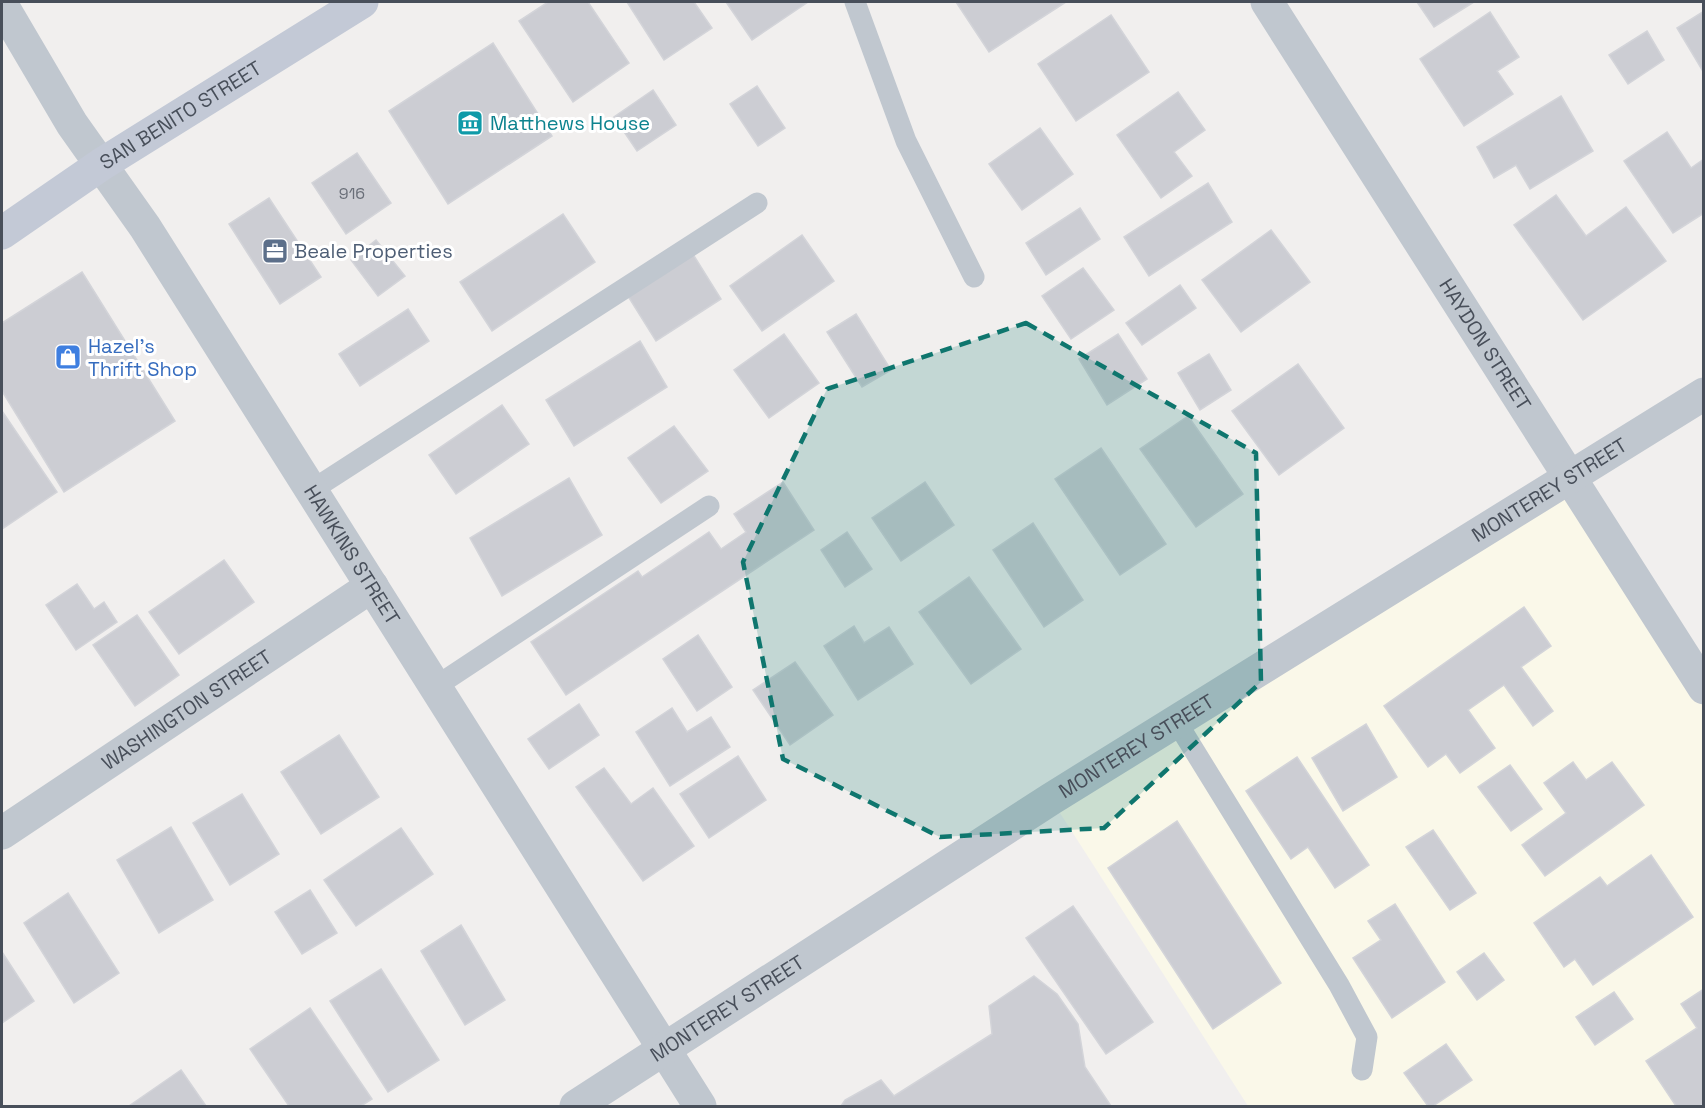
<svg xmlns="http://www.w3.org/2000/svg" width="1705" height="1108" font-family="'Space Grotesk',sans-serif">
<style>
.commercial{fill:#faf8e9}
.building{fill:#cccdd3;stroke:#d3d4d9;stroke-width:1.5}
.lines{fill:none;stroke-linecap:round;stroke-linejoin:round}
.lane{stroke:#c0c7cf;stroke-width:21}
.street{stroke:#c0c7cf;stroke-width:33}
.secondary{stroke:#c3c9d6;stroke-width:33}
.marked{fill:#0f766e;fill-opacity:0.2;stroke:#0f766e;stroke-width:4.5;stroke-dasharray:12 8;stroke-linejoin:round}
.labels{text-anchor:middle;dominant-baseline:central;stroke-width:6;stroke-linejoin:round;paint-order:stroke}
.number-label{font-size:16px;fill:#696e78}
.street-label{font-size:20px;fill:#484f5a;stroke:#fff}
.culture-label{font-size:20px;fill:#0d838f;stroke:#fff;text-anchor:start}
.service-label{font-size:20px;fill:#4e5e75;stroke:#fff;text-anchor:start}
.shop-label{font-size:20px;fill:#366cbe;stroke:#fff;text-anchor:start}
</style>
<rect width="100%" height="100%" fill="#f1efee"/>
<polygon class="commercial" points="1570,479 1703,688 1703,1106 1248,1106 1051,799"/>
<g class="building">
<polygon points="548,2 588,2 629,63 573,102 519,21"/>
<polygon points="627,2 694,2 712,28 664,60"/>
<polygon points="726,2 808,2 752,40"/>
<polygon points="956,2 1066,2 989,52"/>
<polygon points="1417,2 1474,2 1434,27"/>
<polygon points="1704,11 1704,73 1677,28"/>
<polygon points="1490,12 1519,57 1497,71 1513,94 1464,126 1420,59"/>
<polygon points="1111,15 1149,72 1076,121 1038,64"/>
<polygon points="1647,31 1664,60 1628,84 1609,55"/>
<polygon points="493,43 552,136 448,204 389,111"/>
<polygon points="757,86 785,128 758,146 730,104"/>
<polygon points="653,90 676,125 637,151 614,117"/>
<polygon points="1178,92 1205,130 1174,152 1192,176 1161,198 1117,135"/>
<polygon points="1561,96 1593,151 1530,189 1516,165 1494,178 1477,147"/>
<polygon points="1040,128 1073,174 1022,210 989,164"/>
<polygon points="1667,132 1691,168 1704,159 1704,213 1673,233 1624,161"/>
<polygon points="357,153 391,203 346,234 312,183"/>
<polygon points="1208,183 1232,222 1149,276 1124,237"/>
<polygon points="1556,195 1586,236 1626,207 1666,261 1583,320 1514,225"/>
<polygon points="269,198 321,277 280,304 229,224"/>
<polygon points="1080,208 1100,239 1046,275 1026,243"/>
<polygon points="563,214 595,262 492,331 460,282"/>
<polygon points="1271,230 1310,282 1241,332 1202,280"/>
<polygon points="802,235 834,281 762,331 730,286"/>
<polygon points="376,240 405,276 378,296 351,260"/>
<polygon points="691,251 721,299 656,341 626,293"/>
<polygon points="1083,268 1114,310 1071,339 1042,296"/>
<polygon points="82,272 175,421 64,492 2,391 2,323"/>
<polygon points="1180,285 1196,308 1142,345 1126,323"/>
<polygon points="408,309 429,341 360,386 339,354"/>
<polygon points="856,314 891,370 862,387 827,332"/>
<polygon points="784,334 819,383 769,418 734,370"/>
<polygon points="1118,334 1147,379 1107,405 1079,359"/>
<polygon points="640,341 667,387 574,446 546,400"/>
<polygon points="1209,354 1231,390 1200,410 1178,373"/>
<polygon points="1298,364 1344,428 1279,475 1232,411"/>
<polygon points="502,405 529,444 456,494 429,455"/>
<polygon points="2,411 57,492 2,529"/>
<polygon points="1188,416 1243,494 1196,527 1140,449"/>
<polygon points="674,426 708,471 661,503 628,458"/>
<polygon points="1101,448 1166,544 1120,575 1055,479"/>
<polygon points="569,478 602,535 502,596 470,538"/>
<polygon points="783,482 814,530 566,695 531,642 638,571 642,577 709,532 721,549 746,532 734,514"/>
<polygon points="925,482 954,525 901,561 872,518"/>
<polygon points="1033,523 1083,600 1044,627 993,550"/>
<polygon points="847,532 872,569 845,587 821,550"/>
<polygon points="224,560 254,602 179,654 149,612"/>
<polygon points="969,577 1021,649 971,684 919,612"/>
<polygon points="77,584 94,609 104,602 117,622 76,650 46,605"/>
<polygon points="1524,607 1551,646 1521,667 1553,711 1533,726 1504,685 1468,710 1495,748 1460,773 1446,754 1428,767 1384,706"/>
<polygon points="137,615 179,675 135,706 93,645"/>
<polygon points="854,626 864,643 889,627 913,664 858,700 824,646"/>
<polygon points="698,635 732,687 697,711 663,659"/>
<polygon points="795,662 833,715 790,745 753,690"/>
<polygon points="579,704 599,735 549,769 528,739"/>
<polygon points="672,708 687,732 711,717 730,747 670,786 636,732"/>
<polygon points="1366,724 1397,777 1343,811 1312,758"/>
<polygon points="339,735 379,797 321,834 281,772"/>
<polygon points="738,756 766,800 709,838 680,794"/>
<polygon points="1297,757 1369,865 1335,888 1308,847 1291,859 1246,791"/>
<polygon points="1573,762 1586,780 1612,762 1644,805 1545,876 1522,845 1566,813 1544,783"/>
<polygon points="1510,765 1542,809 1511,831 1478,787"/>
<polygon points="604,768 631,804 653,788 694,846 643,881 576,787"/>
<polygon points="242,794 279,854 230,885 193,823"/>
<polygon points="1177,821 1281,983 1213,1029 1108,868"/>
<polygon points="171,827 213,900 159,933 117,860"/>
<polygon points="401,828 433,874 356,926 324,880"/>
<polygon points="1433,830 1476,893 1450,910 1406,847"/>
<polygon points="1651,855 1693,917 1593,985 1575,959 1564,967 1534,923 1600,877 1607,886"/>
<polygon points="310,890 337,933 302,954 275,912"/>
<polygon points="68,893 119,973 74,1003 24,923"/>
<polygon points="1395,904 1445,982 1392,1018 1353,958 1381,940 1368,921"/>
<polygon points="1073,906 1153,1022 1106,1054 1026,938"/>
<polygon points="461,925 505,1000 465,1025 421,951"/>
<polygon points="2,952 34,1001 2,1023"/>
<polygon points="1484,953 1504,980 1477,1000 1457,972"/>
<polygon points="381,969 439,1060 388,1092 330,1001"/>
<polygon points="1034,976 1057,994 1078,1024 1085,1067 1111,1106 841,1106 845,1100 881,1080 894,1096 992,1034 989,1006"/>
<polygon points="1704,989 1704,1104 1699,1106 1676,1106 1646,1061 1697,1028 1681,1004"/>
<polygon points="1614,992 1633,1019 1595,1045 1576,1017"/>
<polygon points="310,1008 372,1099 361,1106 289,1106 250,1049"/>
<polygon points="1446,1044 1472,1080 1433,1106 1428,1106 1404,1073"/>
<polygon points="181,1070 206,1106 129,1106"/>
</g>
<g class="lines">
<g class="lane">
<polyline points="855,2 906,141 974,277"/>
<polyline points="312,490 757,203"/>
<polyline points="435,687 709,506"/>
<polyline points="1176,721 1339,985 1367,1037 1362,1070"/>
</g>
<g class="street">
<path id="s1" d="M1267 2 1704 688"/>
<path id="s2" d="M2 5 72 124 145 227 700 1106"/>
<path id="s3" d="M2 833 372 586"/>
<path id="s4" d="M576 1106 1051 799 1704 394"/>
</g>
<path class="secondary" id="s5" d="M2 233 102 164 362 2"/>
</g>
<path class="marked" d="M1026 323 1256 453 1261 682 1104 828 940 837 783 759 743 562 827 389Z"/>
<defs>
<symbol id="museum-square" viewBox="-11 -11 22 22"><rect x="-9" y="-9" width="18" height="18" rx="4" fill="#0f9aa8" stroke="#fff"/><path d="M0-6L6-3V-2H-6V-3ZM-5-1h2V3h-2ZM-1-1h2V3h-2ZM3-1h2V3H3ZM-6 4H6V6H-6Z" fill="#fff"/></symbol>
<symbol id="office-square" viewBox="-11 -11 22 22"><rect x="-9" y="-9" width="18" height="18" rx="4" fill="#5c6f8a" stroke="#fff"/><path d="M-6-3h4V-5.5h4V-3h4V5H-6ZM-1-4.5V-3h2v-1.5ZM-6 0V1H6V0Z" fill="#fff"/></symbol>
<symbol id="shop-square" viewBox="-11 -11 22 22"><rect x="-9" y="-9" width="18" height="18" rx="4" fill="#3f7fe0" stroke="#fff"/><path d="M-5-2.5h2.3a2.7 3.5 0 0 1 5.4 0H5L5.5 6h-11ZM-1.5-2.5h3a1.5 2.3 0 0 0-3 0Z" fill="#fff"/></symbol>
</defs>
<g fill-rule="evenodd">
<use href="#museum-square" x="455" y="108" width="30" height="30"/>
<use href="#office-square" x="260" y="236" width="30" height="30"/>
<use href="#shop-square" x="53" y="342" width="30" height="30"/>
</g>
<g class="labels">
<g class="number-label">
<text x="352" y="193">916</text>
</g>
<g class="street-label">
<text stroke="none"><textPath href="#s5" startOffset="214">SAN BENITO STREET</textPath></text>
<text stroke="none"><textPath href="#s1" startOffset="406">HAYDON STREET</textPath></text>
<text stroke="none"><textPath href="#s4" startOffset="1152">MONTEREY STREET</textPath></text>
<text stroke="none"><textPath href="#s2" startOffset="652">HAWKINS STREET</textPath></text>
<text stroke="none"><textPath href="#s3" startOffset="222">WASHINGTON STREET</textPath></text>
<text stroke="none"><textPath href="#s4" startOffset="666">MONTEREY STREET</textPath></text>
<text stroke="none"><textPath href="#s4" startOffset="180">MONTEREY STREET</textPath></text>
</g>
<g class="culture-label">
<text x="490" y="123">Matthews House</text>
</g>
<g class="service-label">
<text x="294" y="251">Beale Properties</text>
</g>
<g class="shop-label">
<text x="88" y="346">Hazel's<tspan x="88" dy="23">Thrift Shop</tspan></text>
</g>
</g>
<rect width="1705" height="1108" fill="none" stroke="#484f5a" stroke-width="6"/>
</svg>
